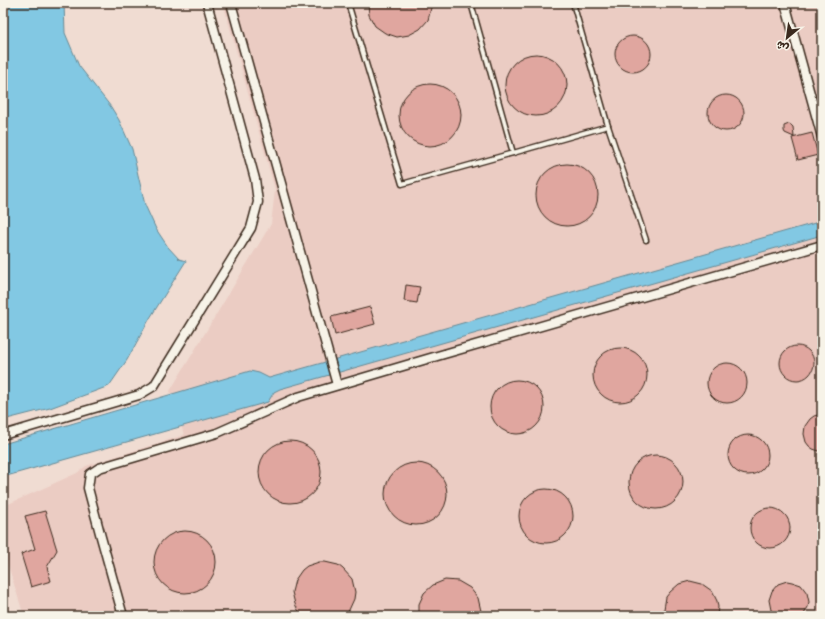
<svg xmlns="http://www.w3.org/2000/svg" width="825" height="619" font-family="Delius,'Playpen Sans Arabic',sans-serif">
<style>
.built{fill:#ebccc3}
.water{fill:#82c8e3;stroke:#668994}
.building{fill:#e0a69f;stroke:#3b2a1e}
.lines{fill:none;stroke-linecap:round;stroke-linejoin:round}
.lane-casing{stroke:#3b2a1e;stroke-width:7}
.street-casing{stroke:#3b2a1e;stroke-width:11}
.lane{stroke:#f7f3e8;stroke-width:4}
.street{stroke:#f7f3e8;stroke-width:8}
</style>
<rect width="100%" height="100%" fill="#f0dcd2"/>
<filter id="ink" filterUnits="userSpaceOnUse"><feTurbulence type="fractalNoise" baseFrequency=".025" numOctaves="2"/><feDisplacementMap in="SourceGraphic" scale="8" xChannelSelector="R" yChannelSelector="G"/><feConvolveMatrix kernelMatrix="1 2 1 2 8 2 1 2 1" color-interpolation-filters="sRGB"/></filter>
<g filter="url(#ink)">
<polygon class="built" points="223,3 822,3 822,616 24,616 3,549 3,508 4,506 77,473 86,466 184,435 176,408 170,391 271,224 275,190"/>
<g class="water">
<polygon points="3,3 64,3 65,33 79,66 111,107 119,120 132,149 145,205 156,229 168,247 179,259 186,261 150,318 127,360 109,386 50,408 3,420"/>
<polygon points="822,221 822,235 280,389 274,392 268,402 3,477 3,444 250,371 259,373 269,378"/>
</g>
<g class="building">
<polygon points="368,3 430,3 431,8 428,20 420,29 409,35 397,37 385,33 375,26 369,15"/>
<circle cx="633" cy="54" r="18"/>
<circle cx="536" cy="85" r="31"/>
<circle cx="430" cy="115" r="31"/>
<circle cx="726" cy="113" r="18"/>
<polygon points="789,124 791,125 793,127 794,137 785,133 784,131 784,126"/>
<polygon points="812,133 818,155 798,160 792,138"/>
<circle cx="567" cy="195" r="31"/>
<polygon points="406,285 420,287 417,303 404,301"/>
<polygon points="370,307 375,324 335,335 331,317"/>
<circle cx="797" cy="363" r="17"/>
<circle cx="620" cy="375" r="27"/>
<circle cx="727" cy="383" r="20"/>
<circle cx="517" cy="407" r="27"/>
<polygon points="822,414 822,452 813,449 809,446 806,442 804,434 805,426 810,419 814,416"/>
<circle cx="748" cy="455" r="20"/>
<circle cx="290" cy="472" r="31"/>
<circle cx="656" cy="482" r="27"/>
<circle cx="416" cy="494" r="31"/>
<circle cx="546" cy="516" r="27"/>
<circle cx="770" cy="528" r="20"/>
<polygon points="45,511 57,550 47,567 51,581 31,587 21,554 35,549 25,516"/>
<circle cx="185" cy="562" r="31"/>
<polygon points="319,562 325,562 338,565 343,569 352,579 355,592 354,599 349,610 344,616 303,616 298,610 295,604 292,592 295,580 302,570 307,566"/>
<polygon points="445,580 458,581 470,588 478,598 481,611 480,616 419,616 419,604 424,593 433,585"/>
<polygon points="690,581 702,584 712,591 717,601 718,607 717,616 665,616 664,609 666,597 670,592 679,584"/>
<polygon points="787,581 792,582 801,585 807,593 809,602 808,607 803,616 776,616 771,610 769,600 772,591 778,584"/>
</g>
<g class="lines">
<defs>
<g id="lane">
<polyline points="348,3 402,184 513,153 471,3"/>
<polyline points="608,126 646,240"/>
<polyline points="513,153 608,126 573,3"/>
</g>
<g id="street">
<polyline points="231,3 337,385"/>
<polyline points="785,3 822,137"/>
<polyline points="3,435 139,395 154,386 251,228 258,202 255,179 207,3"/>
<polyline points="123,616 101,537 88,488 90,474 99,468 217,433 298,397 444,354 822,245"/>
</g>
</defs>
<use href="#lane" class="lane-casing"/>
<use href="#street" class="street-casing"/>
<use href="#lane" class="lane"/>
<use href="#street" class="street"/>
</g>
</g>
<rect width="825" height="619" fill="none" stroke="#f7f3e8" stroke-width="16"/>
<rect x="8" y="8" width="809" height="603" fill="none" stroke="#3b2a1e" stroke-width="1.5" filter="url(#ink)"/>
<g transform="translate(787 38) rotate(209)" stroke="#f7f3e8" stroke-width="3" paint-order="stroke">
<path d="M0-3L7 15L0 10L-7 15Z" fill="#3b2a1e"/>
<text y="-6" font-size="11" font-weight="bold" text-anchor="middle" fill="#3b2a1e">ش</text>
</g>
</svg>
